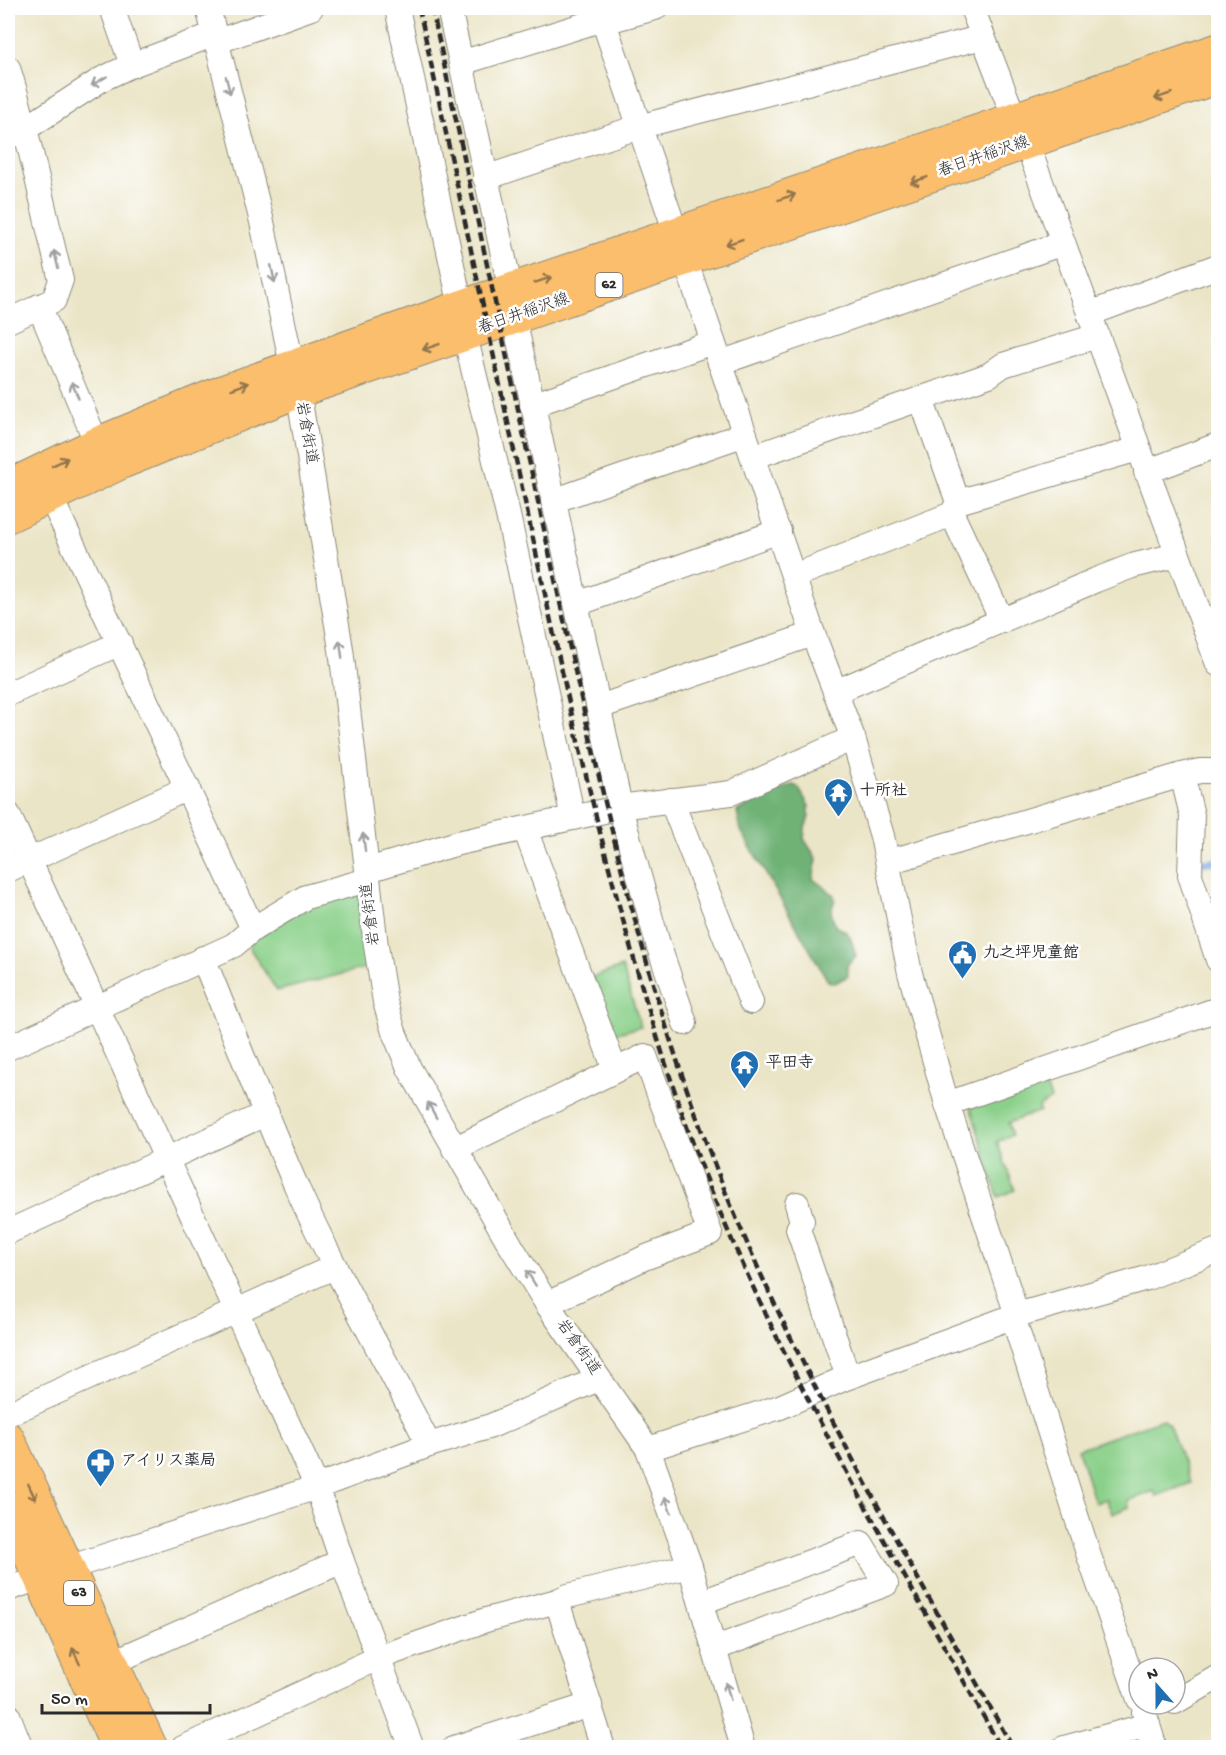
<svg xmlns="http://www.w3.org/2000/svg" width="1226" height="1755" font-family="'Gochi Hand','Klee One',sans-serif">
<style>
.green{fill:#8bd08a;stroke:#5b7e5a;stroke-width:1.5}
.forest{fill:#70b276;stroke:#4e6e50;stroke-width:1.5}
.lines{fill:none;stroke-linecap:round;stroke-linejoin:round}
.stream{stroke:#75a7e1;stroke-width:7}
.street-casing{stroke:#8b8879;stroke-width:26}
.primary-casing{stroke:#8b8879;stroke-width:35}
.street{stroke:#fff;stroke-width:24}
.primary{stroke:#fabe6d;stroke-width:33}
.rail{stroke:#2b2b2b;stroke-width:4.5;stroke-dasharray:9 4.5;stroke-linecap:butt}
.oneway{stroke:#a0a0a0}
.oneway2{stroke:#92744c}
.labels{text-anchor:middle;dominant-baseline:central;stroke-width:5;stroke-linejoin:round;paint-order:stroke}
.shield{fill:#fff;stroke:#6b6b6b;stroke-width:1.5}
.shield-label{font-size:15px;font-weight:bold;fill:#2b2b2b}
.street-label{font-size:16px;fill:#2b2b2b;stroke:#fff}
.poi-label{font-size:16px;font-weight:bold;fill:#2b2b2b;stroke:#fff;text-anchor:start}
</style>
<rect width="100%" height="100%" fill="#fff"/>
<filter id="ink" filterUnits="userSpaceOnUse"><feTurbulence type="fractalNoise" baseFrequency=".0167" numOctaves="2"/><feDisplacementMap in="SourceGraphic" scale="12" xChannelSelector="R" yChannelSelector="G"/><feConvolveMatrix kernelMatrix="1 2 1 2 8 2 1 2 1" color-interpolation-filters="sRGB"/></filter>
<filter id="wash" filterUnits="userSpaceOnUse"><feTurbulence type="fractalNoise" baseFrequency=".008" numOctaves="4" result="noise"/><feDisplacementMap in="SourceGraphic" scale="24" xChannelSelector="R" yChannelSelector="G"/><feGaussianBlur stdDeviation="1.35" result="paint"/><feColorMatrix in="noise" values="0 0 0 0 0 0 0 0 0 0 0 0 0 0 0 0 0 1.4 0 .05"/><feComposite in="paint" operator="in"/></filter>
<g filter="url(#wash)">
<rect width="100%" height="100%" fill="#ebe5c7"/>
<g class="green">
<polygon points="354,891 360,895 369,967 277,991 247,944 309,903"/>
<polygon points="622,967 641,1027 608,1035 587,979"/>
<polygon points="1043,1077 1051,1099 1039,1107 1040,1111 1008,1123 1012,1135 997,1142 1015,1190 998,1197 969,1103"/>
<polygon points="1162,1419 1169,1425 1191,1483 1156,1496 1154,1491 1128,1501 1129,1507 1112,1514 1106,1499 1095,1503 1078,1449"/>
</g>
<path class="forest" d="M793 785 798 787 809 806V817L805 828 804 839 817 859 813 879 833 894 835 899 831 912 836 927C851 930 852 943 856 956L847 965 848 976 835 983 828 981 740 829 737 811Z"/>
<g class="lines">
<polyline class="stream" points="1200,863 1218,861"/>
</g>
</g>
<g filter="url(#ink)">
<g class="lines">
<defs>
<g id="street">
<polyline points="112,8 132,65"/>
<polyline points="208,8 262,222 301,408 341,649 376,946 385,1002 394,1032 409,1068 511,1246 547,1304 648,1449 690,1566 743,1748"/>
<polyline points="397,8 461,307"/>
<polyline points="449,8 511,291"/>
<polyline points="599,8 813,634 853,738 882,836 910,973 947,1104 1017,1315"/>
<polyline points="972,8 1015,120"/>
<polyline points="604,22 655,8"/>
<polyline points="461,63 603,19"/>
<path d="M8 68C30 137 43 210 61 280L54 300 8 321"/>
<polyline points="8,137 25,129 102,79 132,65 207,37 227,38 311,8"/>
<polyline points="1027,144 1218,664"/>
<polyline points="485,178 638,127 983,37"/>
<polyline points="39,306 97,444"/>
<polyline points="1089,314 1218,266"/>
<polyline points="514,318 622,815 658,944 685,1023"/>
<polyline points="465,335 508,515 573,818"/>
<polyline points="720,363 1063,243"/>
<polyline points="921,399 958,502"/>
<polyline points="532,405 713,342"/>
<polyline points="753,457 989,375 1003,365 1097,336"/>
<polyline points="1146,472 1218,445"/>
<polyline points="50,496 253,929"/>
<polyline points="553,501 745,434"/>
<polyline points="952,514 1002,621"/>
<polyline points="794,576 952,514 958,502 1138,449"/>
<polyline points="577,604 779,531"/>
<polyline points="835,692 1096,580 1132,566 1177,555"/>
<polyline points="8,694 120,643"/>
<polyline points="599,707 813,634"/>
<polyline points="1182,775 1192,815 1190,875 1218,960"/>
<polyline points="671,800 751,1002"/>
<polyline points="8,814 317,1487 342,1561 412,1748"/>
<polyline points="525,829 615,1070"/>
<polyline points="888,862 1182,775 1200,771 1218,771"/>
<polyline points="8,870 188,788"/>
<polyline points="368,870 458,843 627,806 731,793 853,738"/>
<path d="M203 958C235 1035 264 1114 298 1190 337 1277 386 1360 429 1445"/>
<polyline points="8,1048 234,945 253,929 306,897 368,880"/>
<polyline points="947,1104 1218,1009"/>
<polyline points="454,1149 645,1056 710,1233 644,1258 547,1304"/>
<polyline points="797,1204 802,1221 798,1229 848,1377"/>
<polyline points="8,1232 267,1113"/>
<polyline points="1013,1317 1088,1553 1139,1699"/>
<polyline points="8,1414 334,1267"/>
<polyline points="648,1449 780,1407 843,1379 1017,1315 1147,1278 1218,1250"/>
<polyline points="68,1568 317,1487 429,1445 491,1426 598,1379"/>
<polyline points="8,1589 40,1578"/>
<polyline points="557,1601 603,1748"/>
<polyline points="702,1602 861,1543 886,1584 716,1648"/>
<polyline points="111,1663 342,1561"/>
<polyline points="1175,1702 1218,1677"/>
<polyline points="1144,1712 1155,1748"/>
<polyline points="8,1715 21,1748"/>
<polyline points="183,1748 380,1657 486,1620 557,1601 568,1596 690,1566"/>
<polyline points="454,1748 590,1705"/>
<polyline points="1064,1748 1148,1725"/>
</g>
<g id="primary">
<polyline points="8,487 97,444 225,391 461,307 1218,50"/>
<polyline points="8,516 122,462 298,391 1218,77"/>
<polyline points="8,1439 151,1748"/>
<polyline points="8,1507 118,1748"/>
</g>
</defs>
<use href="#street" class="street-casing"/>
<use href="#primary" class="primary-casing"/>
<use href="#street" class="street"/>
<use href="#primary" class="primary"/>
<g class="rail">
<path d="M419 8C457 183 494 359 532 534 575 734 619 933 687 1127 765 1345 889 1545 1001 1748"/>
<path d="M432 8C474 204 516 401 559 598 598 776 637 955 700 1126 780 1345 900 1545 1013 1748"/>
</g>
</g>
<defs><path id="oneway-shaft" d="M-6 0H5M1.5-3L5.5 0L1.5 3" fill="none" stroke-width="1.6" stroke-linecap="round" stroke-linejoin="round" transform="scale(1.5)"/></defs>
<g class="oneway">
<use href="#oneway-shaft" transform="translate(99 81) rotate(150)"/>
<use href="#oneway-shaft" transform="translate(228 85) rotate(76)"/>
<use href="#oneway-shaft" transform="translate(56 259) rotate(-104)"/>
<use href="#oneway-shaft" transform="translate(273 274) rotate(78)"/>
<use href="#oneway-shaft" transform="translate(75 390) rotate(-113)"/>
<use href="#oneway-shaft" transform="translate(341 649) rotate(-98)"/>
<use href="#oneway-shaft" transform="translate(364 842) rotate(-97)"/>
<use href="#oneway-shaft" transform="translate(432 1110) rotate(-119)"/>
<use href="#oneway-shaft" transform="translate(531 1278) rotate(-122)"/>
<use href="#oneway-shaft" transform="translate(668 1505) rotate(-110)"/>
<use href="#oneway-shaft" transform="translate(728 1691) rotate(-105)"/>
</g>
<g class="oneway2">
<use href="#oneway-shaft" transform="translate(1163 96) rotate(161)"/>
<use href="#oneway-shaft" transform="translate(919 180) rotate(161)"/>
<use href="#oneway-shaft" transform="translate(787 197) rotate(-19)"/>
<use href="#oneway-shaft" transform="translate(734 242) rotate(161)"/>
<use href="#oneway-shaft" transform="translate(543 280) rotate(-19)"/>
<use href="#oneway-shaft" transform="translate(431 347) rotate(161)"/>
<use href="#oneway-shaft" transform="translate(240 386) rotate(-20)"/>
<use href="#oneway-shaft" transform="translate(60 462) rotate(-26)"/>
<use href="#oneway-shaft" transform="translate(32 1492) rotate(65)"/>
<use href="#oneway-shaft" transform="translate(76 1656) rotate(-115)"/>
</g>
</g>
<defs>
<symbol id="temple-pin" viewBox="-11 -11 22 30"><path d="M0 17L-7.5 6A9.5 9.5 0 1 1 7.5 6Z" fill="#1f6fb2" stroke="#fff"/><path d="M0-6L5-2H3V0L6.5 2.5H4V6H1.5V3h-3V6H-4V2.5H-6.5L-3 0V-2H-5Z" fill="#fff"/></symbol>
<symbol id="civic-pin" viewBox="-11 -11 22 30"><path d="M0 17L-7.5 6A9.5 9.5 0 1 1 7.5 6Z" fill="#1f6fb2" stroke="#fff"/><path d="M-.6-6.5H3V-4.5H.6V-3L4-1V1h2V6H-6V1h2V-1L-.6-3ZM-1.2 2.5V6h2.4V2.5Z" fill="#fff"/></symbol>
<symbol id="pharmacy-pin" viewBox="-11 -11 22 30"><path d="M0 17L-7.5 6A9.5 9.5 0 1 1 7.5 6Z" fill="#1f6fb2" stroke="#fff"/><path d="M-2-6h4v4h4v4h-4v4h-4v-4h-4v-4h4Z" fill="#fff"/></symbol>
</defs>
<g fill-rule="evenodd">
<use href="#temple-pin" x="822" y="776" width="33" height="45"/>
<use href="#civic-pin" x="946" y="938" width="33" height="45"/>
<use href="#temple-pin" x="728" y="1048" width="33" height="45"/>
<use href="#pharmacy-pin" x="84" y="1446" width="33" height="45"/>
</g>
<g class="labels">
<g class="shield">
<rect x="595.5" y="273" width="27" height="24" rx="4.5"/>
<rect x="64" y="1581" width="30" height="24" rx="4.5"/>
</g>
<g class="shield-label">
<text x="609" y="285">62</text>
<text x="79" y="1593">63</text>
</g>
<g class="street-label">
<text transform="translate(984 158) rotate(-19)">春日井稲沢線</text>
<text transform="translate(524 315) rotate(-19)">春日井稲沢線</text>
<text transform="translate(305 433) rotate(80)">岩倉街道</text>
<text transform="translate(372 914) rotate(-97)">岩倉街道</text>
<text transform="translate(577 1348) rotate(55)">岩倉街道</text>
</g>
<g class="poi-label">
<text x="859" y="792">十所社</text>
<text x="983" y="954">九之坪児童館</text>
<text x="766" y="1064">平田寺</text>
<text x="121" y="1462">アイリス薬局</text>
</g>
</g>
<rect width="1226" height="1755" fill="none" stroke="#fff" stroke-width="30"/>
<g transform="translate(1157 1686) rotate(339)"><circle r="28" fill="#ffffff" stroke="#aaaaaa" stroke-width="1.5"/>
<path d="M0-4.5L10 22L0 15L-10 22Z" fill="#1f6fb2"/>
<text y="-9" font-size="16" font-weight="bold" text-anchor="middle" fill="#2b2b2b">N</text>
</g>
<path d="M42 1704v9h168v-9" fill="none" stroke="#2b2b2b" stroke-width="3"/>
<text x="51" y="1704" font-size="18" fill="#2b2b2b" stroke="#ffffff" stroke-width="4.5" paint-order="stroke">50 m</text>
</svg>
